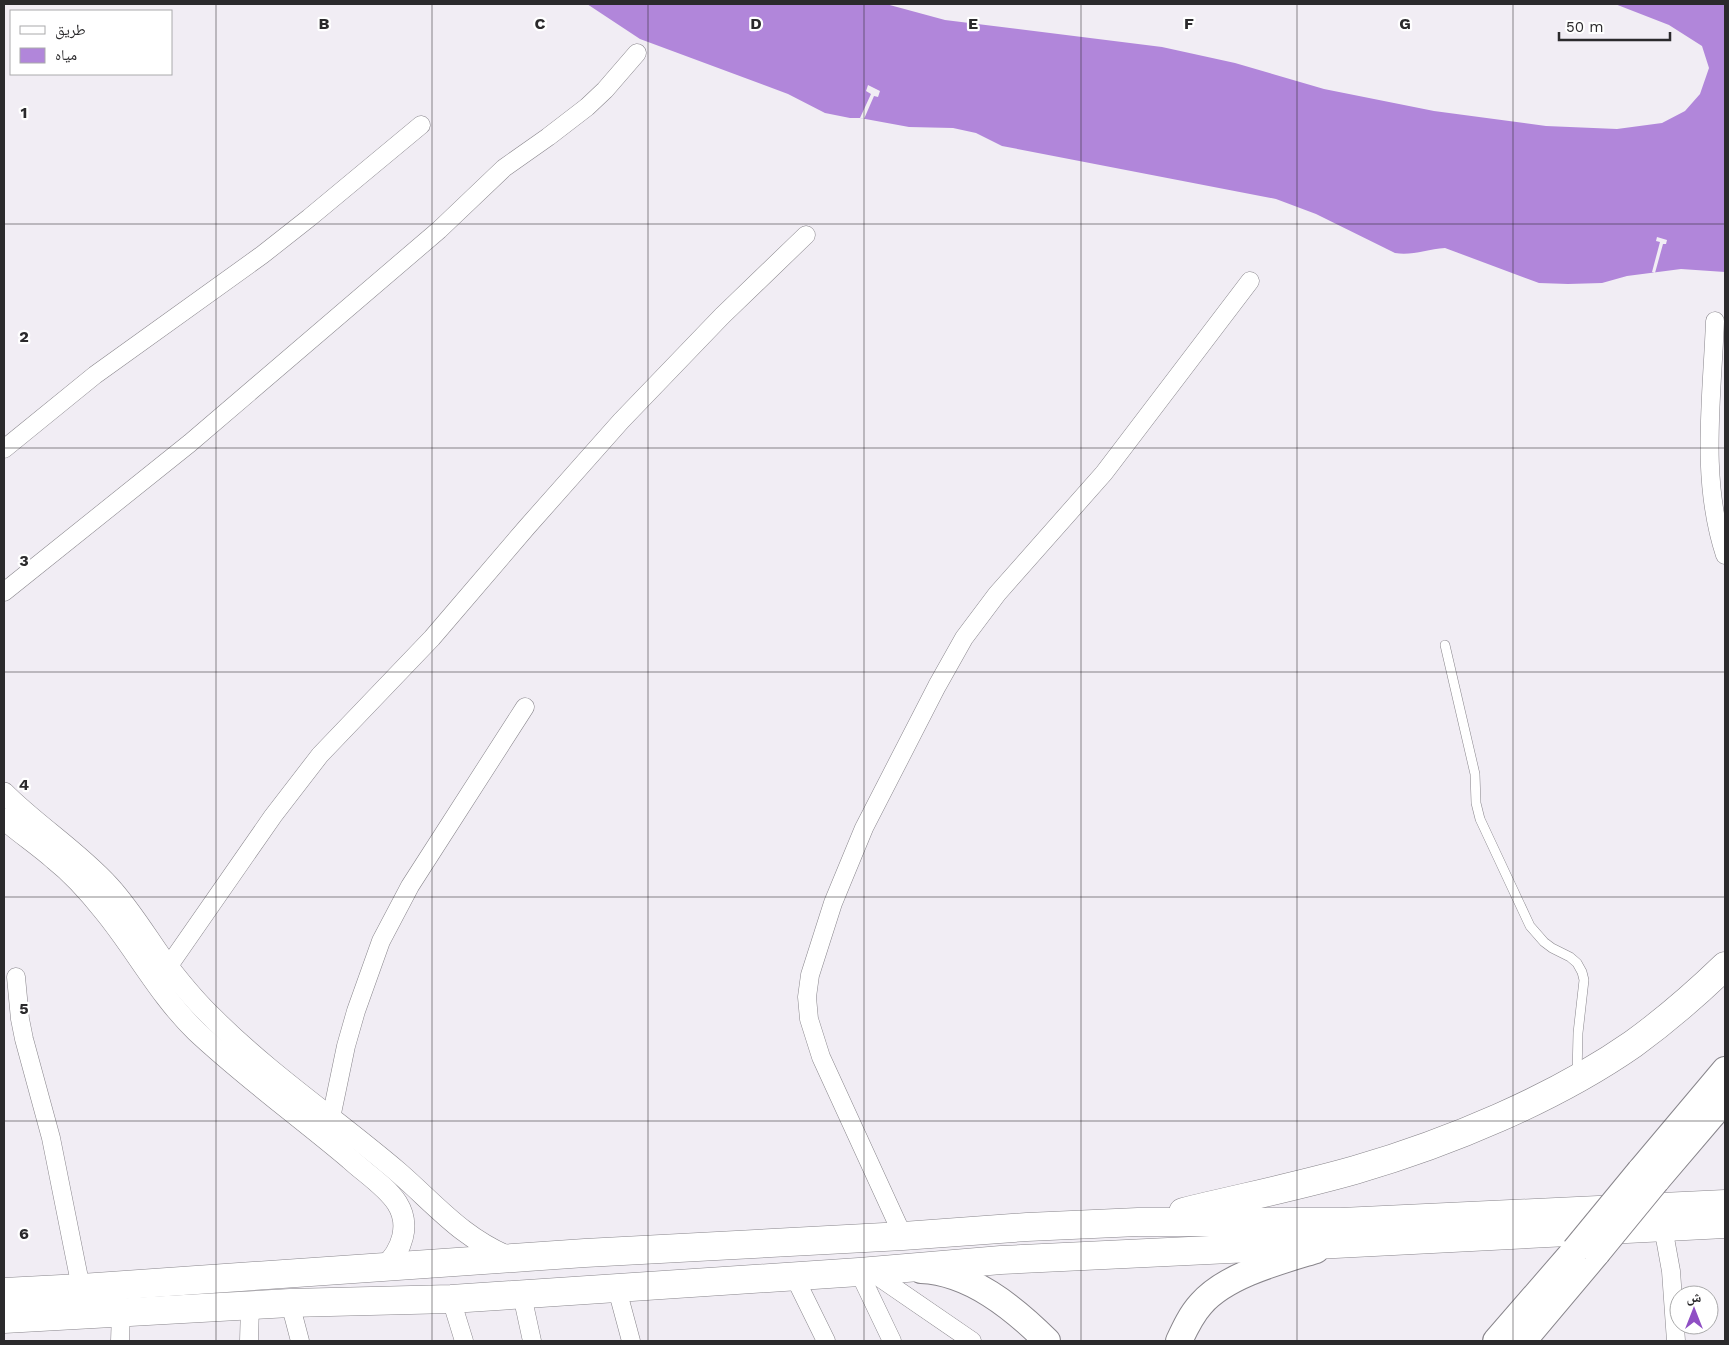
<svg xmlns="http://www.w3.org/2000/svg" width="1729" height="1345" font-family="'Work Sans','Noto Naskh Arabic',sans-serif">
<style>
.water{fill:#b186da}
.pier{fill:#f1edf4}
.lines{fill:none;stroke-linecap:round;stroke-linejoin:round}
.service-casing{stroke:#88858b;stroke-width:10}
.minor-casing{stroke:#88858b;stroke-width:19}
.tertiary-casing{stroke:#88858b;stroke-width:22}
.primary-casing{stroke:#88858b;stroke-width:28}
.trunk-casing{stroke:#88858b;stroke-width:29}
.service{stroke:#fff;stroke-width:9}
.minor{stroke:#fff;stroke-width:18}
.tertiary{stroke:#fff;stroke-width:21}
.primary{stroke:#fff;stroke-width:26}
.trunk{stroke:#fff;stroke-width:28}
.primary-bridge-casing{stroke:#88858b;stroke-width:28;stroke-linecap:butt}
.primary-bridge{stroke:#fff;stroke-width:26}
.grid{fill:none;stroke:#2b2a2c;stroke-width:1;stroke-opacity:0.55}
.grid-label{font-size:16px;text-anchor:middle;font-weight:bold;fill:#2b2a2c;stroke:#fff;stroke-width:4.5;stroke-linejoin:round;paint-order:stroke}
</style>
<rect width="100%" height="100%" fill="#f1edf4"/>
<path class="water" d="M587 4H886L945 20 1162 47 1235 63 1324 89 1434 111 1546 126 1617 129 1662 123 1685 111 1700 94 1709 68 1702 46 1669 25 1615 4H1725V272L1681 269 1627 276 1602 283 1568 284 1539 283 1445 248C1427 249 1412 256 1395 253L1316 214 1276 199 1002 146 976 133 953 128 909 127 860 118H850L825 113 788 94 640 39Z"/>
<g class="pier">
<polygon points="868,85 880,91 878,97 874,96 864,119 860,118 871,94 866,91"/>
<polygon points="1657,237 1667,240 1666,244 1663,244 1655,273 1652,272 1660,242 1656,241"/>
</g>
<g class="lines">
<defs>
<polyline id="service" points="1445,645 1475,774 1476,803 1480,819 1530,926 1544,942 1552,948 1570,957 1577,963 1582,972 1584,980 1578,1033 1577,1075"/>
<g id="minor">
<path d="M1715 321C1712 400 1700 479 1725 555"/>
<polyline points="4,449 95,375 262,255 309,218 421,125"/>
<polyline points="4,592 190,443 439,230 504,168 548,137 587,107 605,90 637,53"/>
<polyline points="168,967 273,816 320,755 432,638 527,527 621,421 722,316 806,235"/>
<polyline points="16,977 20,1019 24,1039 51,1138 81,1288"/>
<polyline points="331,1118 346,1046 356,1011 381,941 410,886 525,707"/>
<polyline points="1663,1227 1671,1271 1676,1341"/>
<polyline points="903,1236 821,1057 809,1019 807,997 810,975 833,903 864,828 937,686 964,638 997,594 1104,473 1250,281"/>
<polyline points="870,1271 972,1341"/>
<polyline points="859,1272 892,1341"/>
<polyline points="794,1276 826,1341"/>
<polyline points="617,1289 631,1341"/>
<polyline points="522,1295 532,1341"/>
<polyline points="451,1299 464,1341"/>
<polyline points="290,1303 300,1341"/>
<polyline points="120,1341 121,1312"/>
<polyline points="249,1341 250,1305"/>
</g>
<g id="tertiary">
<path d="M4 793C37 826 77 851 109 886 132 911 149 941 169 968 183 986 198 1004 214 1019 270 1075 337 1120 398 1172 436 1205 462 1238 511 1258"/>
<path d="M4 819C20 833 38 845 54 859 73 874 89 892 104 911 136 950 159 995 196 1031 245 1077 299 1116 350 1159 365 1173 386 1186 397 1203 411 1225 402 1251 384 1267"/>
</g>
<g id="primary">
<polyline points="1640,1171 1725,1070"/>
<polyline points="1656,1181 1725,1100"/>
<path d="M921 1270C970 1272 1014 1308 1047 1341"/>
<path d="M1179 1341C1185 1328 1191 1315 1201 1304 1226 1275 1280 1261 1316 1250"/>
<polyline points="1496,1341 1575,1250"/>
<polyline points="1523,1341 1597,1253"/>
</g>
<g id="trunk">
<path d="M1183 1212C1240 1198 1299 1186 1355 1170 1448 1143 1554 1099 1633 1044 1666 1020 1696 994 1725 966"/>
<polyline points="4,1292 81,1288 585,1253 903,1236 1027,1227 1138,1222 1341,1222 1725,1204"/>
<polyline points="4,1319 290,1303 451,1299 859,1272 1001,1260 1335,1244 1725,1224"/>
</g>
</defs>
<use href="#service" class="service-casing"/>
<use href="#minor" class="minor-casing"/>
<use href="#tertiary" class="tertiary-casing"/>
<use href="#primary" class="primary-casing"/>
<use href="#trunk" class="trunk-casing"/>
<use href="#service" class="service"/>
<use href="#minor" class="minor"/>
<use href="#tertiary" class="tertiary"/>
<use href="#primary" class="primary"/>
<use href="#trunk" class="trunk"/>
<defs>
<g id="primary-bridge">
<polyline points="1575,1250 1640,1171"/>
<polyline points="1597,1253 1656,1181"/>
</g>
</defs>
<use href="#primary-bridge" class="primary-bridge-casing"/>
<use href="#primary-bridge" class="primary-bridge"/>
</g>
<path class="grid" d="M216 4V1341M432 4V1341M648 4V1341M864 4V1341M1081 4V1341M1297 4V1341M1513 4V1341M4 224H1725M4 448H1725M4 672H1725M4 897H1725M4 1121H1725"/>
<g class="grid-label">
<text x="324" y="29">B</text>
<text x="540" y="29">C</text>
<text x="756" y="29">D</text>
<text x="973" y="29">E</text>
<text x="1189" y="29">F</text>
<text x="1405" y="29">G</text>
<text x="24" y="118">1</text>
<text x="24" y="342">2</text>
<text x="24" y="566">3</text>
<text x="24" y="790">4</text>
<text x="24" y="1014">5</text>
<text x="24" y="1239">6</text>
</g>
<rect width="1729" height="1345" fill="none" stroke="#2b2a2c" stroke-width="10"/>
<rect x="10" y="10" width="162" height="65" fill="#ffffff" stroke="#aaaaab"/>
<rect x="20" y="26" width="25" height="8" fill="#ffffff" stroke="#aaaaab"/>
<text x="55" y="35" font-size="15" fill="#2b2a2c">طريق</text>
<rect x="20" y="48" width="25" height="15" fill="#b186da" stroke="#aaaaab"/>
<text x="55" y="60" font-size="15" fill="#2b2a2c">مياه</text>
<g transform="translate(1694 1310)"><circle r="24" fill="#ffffff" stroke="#aaaaab"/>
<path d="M0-4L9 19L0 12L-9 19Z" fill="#8f4fc4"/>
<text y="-8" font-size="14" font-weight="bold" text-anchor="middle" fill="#2b2a2c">ش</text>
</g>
<path d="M1559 32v8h111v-8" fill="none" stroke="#2b2a2c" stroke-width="2.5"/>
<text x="1566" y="32" font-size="15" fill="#2b2a2c" stroke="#ffffff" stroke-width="4" paint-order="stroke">50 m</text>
</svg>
